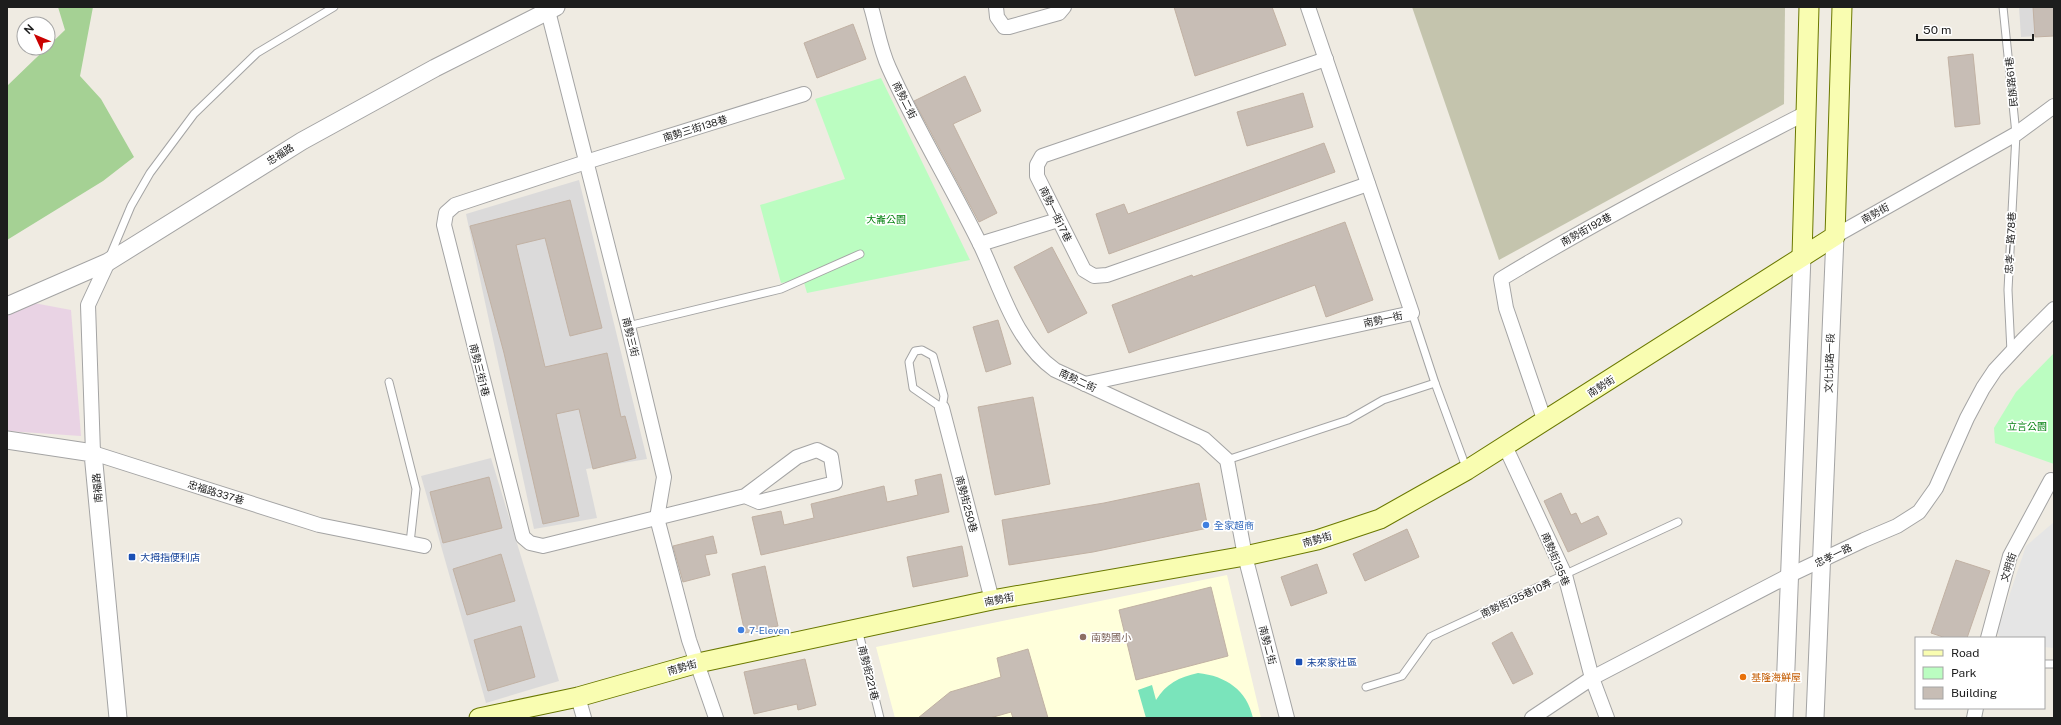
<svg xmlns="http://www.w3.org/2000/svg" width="2061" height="725" font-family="'Public Sans','Noto Sans TC',sans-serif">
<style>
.residential{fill:#dbdada}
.industrial{fill:#e9d3e4}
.education{fill:#ffffdb}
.construction{fill:#c4c4ad}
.forest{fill:#a5d194}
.park{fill:#bbfdc1}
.pitch{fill:#7ae4bb}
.parking{fill:#e5e5e5}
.building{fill:#c7bdb5;stroke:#c1b1a3}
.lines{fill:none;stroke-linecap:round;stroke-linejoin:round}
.service-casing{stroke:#a4a4a4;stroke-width:9}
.minor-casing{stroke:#a4a4a4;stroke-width:16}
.tertiary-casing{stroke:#a4a4a4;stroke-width:19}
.secondary-casing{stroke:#6a7800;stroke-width:21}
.service{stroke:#fff;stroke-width:7}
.minor{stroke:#fff;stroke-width:14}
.tertiary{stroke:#fff;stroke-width:17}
.secondary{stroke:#f9fdb1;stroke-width:19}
.shop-dot{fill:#3f7fe0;stroke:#fff;stroke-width:1.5}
.transit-dot{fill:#1a4fb4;stroke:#fff;stroke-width:1.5}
.education-dot{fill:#8d6e63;stroke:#fff;stroke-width:1.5}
.food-dot{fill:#e8710a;stroke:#fff;stroke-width:1.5}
.labels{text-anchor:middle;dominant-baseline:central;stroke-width:3.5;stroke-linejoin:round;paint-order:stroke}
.street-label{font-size:10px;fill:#1d1d1d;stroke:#fff}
.park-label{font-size:10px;fill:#048110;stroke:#fff}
.shop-label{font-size:10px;fill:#366cbe;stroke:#fff;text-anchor:start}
.transit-label{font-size:10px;fill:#164399;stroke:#fff;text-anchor:start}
.education-label{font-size:10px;fill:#785e54;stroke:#fff;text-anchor:start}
.food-label{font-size:10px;fill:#c56008;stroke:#fff;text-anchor:start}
</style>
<rect width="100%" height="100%" fill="#efebe2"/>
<g class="residential">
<polygon points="2019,7 2054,7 2054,35 2021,37"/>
<polygon points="579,180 647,459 586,469 597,518 534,529 466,214"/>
<polygon points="491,458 559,681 486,703 421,476"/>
</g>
<polygon class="industrial" points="7,298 71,310 81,436 7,431"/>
<polygon class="education" points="1227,575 1261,718 895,718 876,647"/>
<polygon class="construction" points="1412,7 1785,7 1784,104 1499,260"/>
<polygon class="forest" points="58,7 93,7 80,76 101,99 134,157 103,181 7,240 7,86 65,30"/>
<g class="park">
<polygon points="881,78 970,260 807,293 803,279 781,283 760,205 845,179 815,99"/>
<polygon points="2054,353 2054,464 1995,443 1994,428 2016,392"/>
</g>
<path class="pitch" d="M1198 673C1226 676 1247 690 1253 718H1146L1138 690 1152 685 1156 700C1166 684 1179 677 1198 673Z"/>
<polygon class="parking" points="2054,522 2054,648 2044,647 2044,638 2000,638 1997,632 2026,546"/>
<g class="building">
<polygon points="1174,7 1272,7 1286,45 1195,76"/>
<polygon points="2033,7 2054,7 2054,36 2035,37"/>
<polygon points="853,24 866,59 817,78 804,43"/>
<polygon points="1973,54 1980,124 1955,127 1948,57"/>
<polygon points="965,76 981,111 953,124 997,213 979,222 914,101"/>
<polygon points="1303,93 1313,127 1247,146 1237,112"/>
<polygon points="1324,143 1335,172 1109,254 1096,214 1124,204 1128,214"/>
<polygon points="570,200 602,328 570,336 545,238 516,245 545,367 607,353 621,417 625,416 636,458 593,469 579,409 556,414 579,516 543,524 504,353 470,226"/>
<polygon points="1345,222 1373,300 1326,317 1315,285 1129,353 1112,305 1192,275 1193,277"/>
<polygon points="1052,247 1087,313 1048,333 1014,267"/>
<polygon points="998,320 1011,364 986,372 973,327"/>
<polygon points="1033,397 1050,484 995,495 978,407"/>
<polygon points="941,474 949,512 761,555 752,517 781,511 784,525 814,518 811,504 884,486 887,502 918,495 915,480"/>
<polygon points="489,477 502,528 443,543 430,492"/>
<polygon points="1199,483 1208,528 1093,552 1009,565 1002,520 1104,503"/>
<polygon points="1561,493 1571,515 1576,513 1581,524 1598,516 1607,534 1568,552 1544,501"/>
<polygon points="1407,529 1419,557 1365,581 1353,554"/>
<polygon points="713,536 717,553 705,555 710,575 683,582 673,546"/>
<polygon points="962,546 968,576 913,587 907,557"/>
<polygon points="501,554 515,601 467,615 453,569"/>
<polygon points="1956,560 1990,571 1967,638 1946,638 1931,633"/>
<polygon points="1317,564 1327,593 1291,606 1281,577"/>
<polygon points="765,566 778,626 745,633 732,574"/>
<polygon points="1211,587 1228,656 1136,680 1119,610"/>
<polygon points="521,626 535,677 488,691 474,640"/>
<polygon points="1512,632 1533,674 1513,684 1492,643"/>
<polygon points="1028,649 1048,718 1013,718 1011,712 990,718 918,718 950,692 1001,677 997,658"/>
<polygon points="805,659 816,705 798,710 797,704 754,714 744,672"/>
</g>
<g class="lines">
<defs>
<g id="service">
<polyline points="2003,7 2016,134 2008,290 2011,352"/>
<polyline points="110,256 131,206 150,173 194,114 257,53 334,7"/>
<polyline points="1412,313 1435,383 1467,470"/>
<polyline points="628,326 781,289 860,254"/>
<polygon points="922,350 933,356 944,396 942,408 913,388 909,362 915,351"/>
<polyline points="389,382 416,489 410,543"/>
<polyline points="1227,460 1348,420 1383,400 1435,383"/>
<polyline points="858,629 880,718"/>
<polyline points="2044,664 2054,664"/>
<polyline points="1366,687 1402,676 1430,637 1678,522"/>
</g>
<g id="minor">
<path d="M871 7C877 27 880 49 889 68 916 128 951 185 980 244 1001 287 1014 341 1055 370L1204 439 1227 460 1245 556 1287 718"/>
<polyline points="996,7 997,17 1004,27 1009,27 1059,13 1064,7"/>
<polyline points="548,11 628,326 664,477 657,518 689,640 716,718"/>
<polyline points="1326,59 1042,156 1037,165 1037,176 1084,270 1094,276 1107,275 1368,184"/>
<polyline points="1835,236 2016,134 2054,106"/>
<polyline points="980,244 1058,220"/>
<polyline points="108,262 88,305 93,453 319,525 424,546"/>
<polyline points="1085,384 1412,313 1308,7"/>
<polyline points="942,408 992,600"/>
<path d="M1545 422 1506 308 1501 279C1600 219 1703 166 1806 113"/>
<polyline points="1505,446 1565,575 1592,678 1607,718"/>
<polyline points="745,496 797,457 817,450 831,457 835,483 759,502 745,496 543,546 530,543 523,537 444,225 446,213 455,205 586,162 804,94"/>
<polyline points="1988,638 2010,556 2051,480"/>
<polyline points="578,697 584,718"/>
<polyline points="1532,718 1592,678 1790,575 1864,540 1897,526 1919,512 1936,488 1967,418 1983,388 1995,370 2023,340 2054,309"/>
<polyline points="1974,718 1976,708"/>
</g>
<g id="tertiary">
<polyline points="7,306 108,262 302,141 435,68 556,7"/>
<polyline points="7,440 93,453 118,718"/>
<polyline points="1784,718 1802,256"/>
<polyline points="1815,718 1835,236"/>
</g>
<g id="secondary">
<polyline points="1802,256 1809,7"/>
<polyline points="479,718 578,697 698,663 992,600 1245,556 1317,540 1380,519 1467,470 1835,236 1842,7"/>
</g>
</defs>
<use href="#service" class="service-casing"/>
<use href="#minor" class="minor-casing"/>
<use href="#tertiary" class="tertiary-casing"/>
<use href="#secondary" class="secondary-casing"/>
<use href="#service" class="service"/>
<use href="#minor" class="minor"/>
<use href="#tertiary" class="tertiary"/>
<use href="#secondary" class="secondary"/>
</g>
<g class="shop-dot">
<circle cx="1206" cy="525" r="4"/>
<circle cx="741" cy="630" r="4"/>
</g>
<g class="transit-dot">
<rect x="128" y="553" width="8" height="8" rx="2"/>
<rect x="1295" y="658" width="8" height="8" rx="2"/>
</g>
<circle class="education-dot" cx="1083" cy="637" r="4"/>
<circle class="food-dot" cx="1743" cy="677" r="4"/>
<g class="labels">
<g class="street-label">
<text transform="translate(2011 82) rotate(-96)">民族路61巷</text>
<text transform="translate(905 100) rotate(63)">南勢二街</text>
<text transform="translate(695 128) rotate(-17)">南勢三街138巷</text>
<text transform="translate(280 154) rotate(-32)">忠福路</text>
<text transform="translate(1875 213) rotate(-29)">南勢街</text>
<text transform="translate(1056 214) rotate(64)">南勢一街17巷</text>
<text transform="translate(1586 229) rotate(-29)">南勢街192巷</text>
<text transform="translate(2010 243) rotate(-87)">忠孝一路78巷</text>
<text transform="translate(1383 319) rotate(-12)">南勢一街</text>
<text transform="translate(631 337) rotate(76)">南勢三街</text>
<text transform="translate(1829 363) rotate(-88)">文化北路一段</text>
<text transform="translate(480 370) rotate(76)">南勢三街1巷</text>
<text transform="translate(1078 380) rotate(25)">南勢二街</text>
<text transform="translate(1601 386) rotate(-33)">南勢街</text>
<text transform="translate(97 488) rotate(-95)">南福路</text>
<text transform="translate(216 492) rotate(17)">忠福路337巷</text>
<text transform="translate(967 504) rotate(75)">南勢街250巷</text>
<text transform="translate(1317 539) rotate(-16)">南勢街</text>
<text transform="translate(1833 555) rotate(-26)">忠孝一路</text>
<text transform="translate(1556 559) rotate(67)">南勢街135巷</text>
<text transform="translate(2008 567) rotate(-72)">文明街</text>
<text transform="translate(1516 598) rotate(-25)">南勢街135巷10弄</text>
<text transform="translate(999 599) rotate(-11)">南勢街</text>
<text transform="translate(1268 645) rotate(75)">南勢二街</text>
<text transform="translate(682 667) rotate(-16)">南勢街</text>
<text transform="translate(869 673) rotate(76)">南勢街221巷</text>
</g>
<g class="park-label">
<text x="886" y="219">大崙公園</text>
<text x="2027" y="426">立言公園</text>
</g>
<g class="shop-label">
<text x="1214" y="525">全家超商</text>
<text x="749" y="630">7-Eleven</text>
</g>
<g class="transit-label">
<text x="140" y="557">大拇指便利店</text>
<text x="1307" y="662">未來家社區</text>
</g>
<g class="education-label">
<text x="1091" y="637">南勢國小</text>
</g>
<g class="food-label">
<text x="1751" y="677">基隆海鮮屋</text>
</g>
</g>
<rect width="2061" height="725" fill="none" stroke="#1d1d1d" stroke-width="16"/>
<rect x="1915" y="637" width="130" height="72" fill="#ffffff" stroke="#a5a5a5"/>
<rect x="1923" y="650" width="20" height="6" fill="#f9fdb1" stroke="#a5a5a5"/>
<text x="1951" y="657" font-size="12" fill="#1d1d1d">Road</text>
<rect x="1923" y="667" width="20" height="12" fill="#bbfdc1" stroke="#a5a5a5"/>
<text x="1951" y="677" font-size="12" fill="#1d1d1d">Park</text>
<rect x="1923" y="687" width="20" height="12" fill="#c7bdb5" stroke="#a5a5a5"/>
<text x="1951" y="697" font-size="12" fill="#1d1d1d">Building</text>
<g transform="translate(36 36) rotate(314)"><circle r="19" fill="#ffffff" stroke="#a5a5a5"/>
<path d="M0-3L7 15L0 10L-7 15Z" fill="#ca0100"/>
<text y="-6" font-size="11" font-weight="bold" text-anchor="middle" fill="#1d1d1d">N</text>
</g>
<path d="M1917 34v6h116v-6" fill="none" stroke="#1d1d1d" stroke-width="2"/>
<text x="1923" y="34" font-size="12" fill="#1d1d1d" stroke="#ffffff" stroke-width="3" paint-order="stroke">50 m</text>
</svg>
